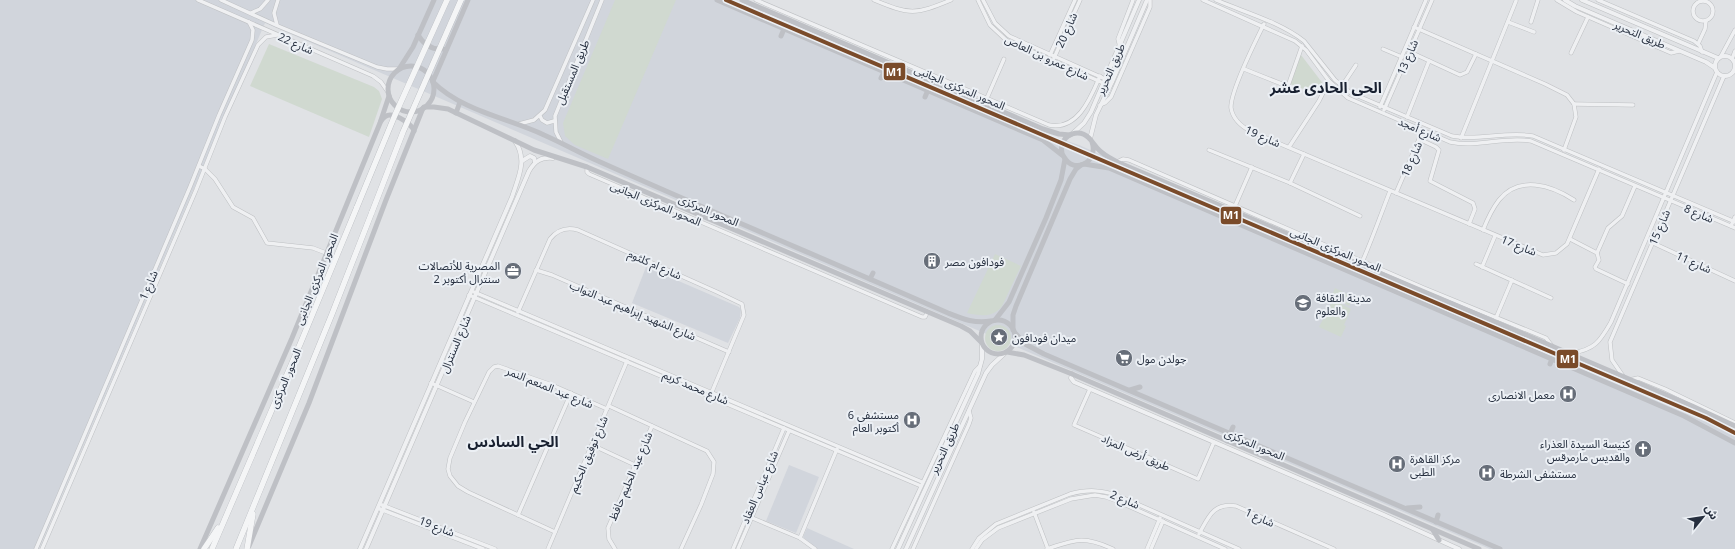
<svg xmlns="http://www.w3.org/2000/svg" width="1735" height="549" font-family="'Noto Sans','Noto Sans Arabic',sans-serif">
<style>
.built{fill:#d1d5dc}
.green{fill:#d0d9d0}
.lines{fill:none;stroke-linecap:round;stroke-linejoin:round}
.minor-casing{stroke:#bec0c3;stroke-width:4.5}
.tertiary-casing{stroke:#bec0c3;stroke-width:5}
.trunk-casing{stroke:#b2b5ba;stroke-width:6}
.minor{stroke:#eff0f2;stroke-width:3.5}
.tertiary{stroke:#eff0f2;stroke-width:4}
.secondary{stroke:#bec0c5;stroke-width:5}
.trunk{stroke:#f4f5f6;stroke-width:5.5}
.trunk-bridge-casing{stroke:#b2b5ba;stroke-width:6;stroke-linecap:butt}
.trunk-bridge{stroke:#f4f5f6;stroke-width:5.5}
.metro-1-casing{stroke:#ecf0f5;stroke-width:7}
.metro-1{stroke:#7a4b2a;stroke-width:4}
.labels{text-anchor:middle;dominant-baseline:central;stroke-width:4;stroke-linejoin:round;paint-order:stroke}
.street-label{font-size:11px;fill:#262f3f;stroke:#ecf0f5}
.poi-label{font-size:11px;fill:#262f3f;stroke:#ecf0f5;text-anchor:start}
.district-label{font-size:15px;font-weight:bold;fill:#182030;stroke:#ecf0f5}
.line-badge{stroke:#ecf0f5;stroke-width:1.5}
.badge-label{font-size:11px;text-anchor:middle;font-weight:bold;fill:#fff}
</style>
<rect width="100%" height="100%" fill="#e0e2e5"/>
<g class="built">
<polygon points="0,0 732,0 891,68 1055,137 1079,145 1361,270 1595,369 1731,429 1735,432 1735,549 1490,549 998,339 265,23 39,549 0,549"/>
<polygon points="646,267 739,307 741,310 740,318 728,343 632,303"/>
<polygon points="789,465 819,477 796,533 766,521"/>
<polygon points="807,528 854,549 817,549 803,537"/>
</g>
<g class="green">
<polygon points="615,0 676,0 608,159 575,145 565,136 563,123"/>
<polygon points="269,44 374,87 379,91 382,99 369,137 250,86"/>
<polygon points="1301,55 1324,85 1320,95 1290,84"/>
<path d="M995 254 1021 266 1002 306C993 318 981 316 967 313Z"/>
<polygon points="1335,288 1353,297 1349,306 1331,297"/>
<polygon points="1333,300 1351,309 1344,325 1346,326 1341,337 1319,327"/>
<circle cx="998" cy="338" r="13"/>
</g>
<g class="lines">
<defs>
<g id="minor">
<polyline points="198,0 373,76 381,82 388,92"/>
<polyline points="221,0 278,26 377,67 387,69 399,69"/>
<path d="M756 0 1049 125C1078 131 1091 97 1100 76"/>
<path d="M874 0C910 15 915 15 951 0"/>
<polyline points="978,0 990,25 1006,40 1110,86"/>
<polyline points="983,0 995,23 1009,36 1112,82"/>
<path d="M1203 0 1295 41 1306 50 1329 81 1348 98 1450 142C1477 148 1504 136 1531 141L1735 228"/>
<path d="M1216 0C1244 12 1280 22 1304 41L1335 80 1351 93 1452 136C1479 141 1506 131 1533 136L1735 222"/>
<polyline points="1557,0 1577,12 1671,53 1679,51"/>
<polyline points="1598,0 1694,41 1700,46 1702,52"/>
<circle cx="1703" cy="11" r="10"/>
<polyline points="251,13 260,9 268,0"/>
<polyline points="1508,22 1534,32"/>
<polyline points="1531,22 1538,0"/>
<path d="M1264 24C1256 40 1230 92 1231 108 1233 120 1242 127 1252 132L1543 255 1556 253 1567 244 1599 169"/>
<polyline points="277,25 274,13 278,0"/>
<polyline points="1414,27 1545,84 1567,95 1574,104 1576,117 1564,150"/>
<polyline points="1698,44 1705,29 1706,21"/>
<polyline points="1120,47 1118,39 1133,0"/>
<polyline points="1383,49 1402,57"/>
<polyline points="1410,52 1460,75 1467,72 1476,54"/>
<polyline points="1571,53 1588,17"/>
<polyline points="1050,55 1075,0"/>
<polyline points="1721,56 1735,30"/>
<polyline points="1054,58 1080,0"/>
<polyline points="1732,59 1735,51"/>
<polyline points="1244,69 1287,86 1289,83 1302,46"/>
<polyline points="1342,86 1356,65"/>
<polyline points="987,98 1004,59"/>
<polyline points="1574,104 1633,105"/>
<polyline points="1100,105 1105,103 1111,97 1150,7 1150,0"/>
<polyline points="1380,107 1426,0"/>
<polyline points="1384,110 1432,0"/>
<polyline points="540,116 542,120 547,123 554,121"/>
<polyline points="1407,117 1429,61"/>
<polyline points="519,124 534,120 545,110 593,0"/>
<polyline points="1461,138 1516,1"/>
<polyline points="1419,139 1436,147 1439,150 1430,181 1473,203 1475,209 1469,224"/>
<polyline points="561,142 556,132 555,116 602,0"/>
<polyline points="1289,147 1319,101 1329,81"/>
<polyline points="1209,150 1290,183 1360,216"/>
<polyline points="1117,162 1123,159 1129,160 1424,288 1546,338 1552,346"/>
<polyline points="199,166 205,169 215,179 233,207 253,218 267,243 313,248 326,253"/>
<polyline points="587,167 587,172 589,174 922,317 925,317 927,313"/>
<polyline points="1290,183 1304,154"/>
<polyline points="1396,193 1423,130"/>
<polyline points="1235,206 1252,167"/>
<polyline points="1731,226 1735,217"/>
<path d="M1483 230C1487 220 1492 209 1499 200 1519 175 1551 185 1574 200"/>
<polyline points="1570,239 1597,253 1599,260 1595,267 1596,269 1628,284"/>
<polyline points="1653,243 1735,281"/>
<polyline points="1597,253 1608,228 1622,216 1635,186"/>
<path d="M1363 260C1373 237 1381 214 1390 191"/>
<polyline points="1476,264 1551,298"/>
<polyline points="1482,267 1495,236"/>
<polyline points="536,270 552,275 729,352"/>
<polyline points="474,292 922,482"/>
<polyline points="469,295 921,486"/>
<path d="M518 312 550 239C558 229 567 227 578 230L717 292 742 304 744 315 711 394"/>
<polyline points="1496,318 1512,280"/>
<path d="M1571 353C1595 350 1600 341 1611 322L1717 72"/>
<polyline points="1623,376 1612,360 1610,342 1724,76"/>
<polyline points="1629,380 1638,378 1665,389 1735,423"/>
<polyline points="431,383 474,402"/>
<polyline points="1090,389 1074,425 1198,479 1214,442"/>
<polyline points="609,406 707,451 714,462 713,474 701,505 681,549"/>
<polyline points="592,445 635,465"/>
<polyline points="382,505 495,549"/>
<polyline points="380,509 483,549"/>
<polyline points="1034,512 1048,549"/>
<polyline points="518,515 571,393"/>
<polyline points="750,517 800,538 815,549"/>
<polyline points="555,532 468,492 458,486 450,476 448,469 450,458 465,422 489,372 494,367 498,366 552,385 607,409"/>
<path d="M1199 534C1209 516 1213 503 1236 506L1334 549"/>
<polyline points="800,538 837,449"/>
<polyline points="36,549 190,187 219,115 252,40 253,30 249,22"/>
<polyline points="42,549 196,190 225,117 258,45 266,37 277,35"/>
<polyline points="548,549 627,361"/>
<polyline points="615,549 609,539 608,528 652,426"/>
<polyline points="733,549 784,428"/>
<polyline points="738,549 789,431"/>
<polyline points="892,549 975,371 980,366"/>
<polyline points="913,549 969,424 971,418 969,411"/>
<path d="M972 549 979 538 996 524 1070 494C1088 489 1102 490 1119 496L1239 549"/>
<polyline points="976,549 982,540 998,528 1071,499 1095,495 1106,497 1117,501 1225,549"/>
<path d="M1047 549C1077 539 1084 536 1113 549"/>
<polyline points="1147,549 1160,518"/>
<polyline points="1151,549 1163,521"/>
</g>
<g id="tertiary">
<polyline points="1565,0 1575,6 1706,62 1715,68"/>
<polyline points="1582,0 1718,58"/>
<circle cx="1725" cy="66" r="10"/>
<polyline points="1072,134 1084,123 1091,112 1139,0"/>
<polyline points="1090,139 1096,115 1112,82 1147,0"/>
<polyline points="522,161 530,156 534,158 535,162"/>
<polyline points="1072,374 1071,378 1074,382 1384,515 1459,549"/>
<path d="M360 549 512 197C518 178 528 160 515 141"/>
<path d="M366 549 529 171C535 161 541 157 553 158"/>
<polyline points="898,549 978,374 982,359 982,345"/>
<polyline points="906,549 986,373 992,365 1004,354"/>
</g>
<g id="trunk">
<polyline points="204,549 218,528"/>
<polyline points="212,549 301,342 357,207"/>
<polyline points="236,549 332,314 372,212"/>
<polyline points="247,549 253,514"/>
</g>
</defs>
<use href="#minor" class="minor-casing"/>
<use href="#tertiary" class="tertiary-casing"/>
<use href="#trunk" class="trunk-casing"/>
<use href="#minor" class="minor"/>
<use href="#tertiary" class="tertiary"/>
<g class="secondary">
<polyline points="717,0 1043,140 1062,155"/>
<polyline points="742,0 1043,129 1059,134 1070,135"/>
<path d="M418 35C424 45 432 50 443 49"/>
<polyline points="781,36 784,29"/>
<circle cx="411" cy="89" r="23"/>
<polyline points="399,69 413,47 434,0"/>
<polyline points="881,78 884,72"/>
<polyline points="433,81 468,0"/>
<path d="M433 82C462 111 508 118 544 135 562 143 580 153 598 161 714 213 832 262 948 313 963 319 975 324 991 321"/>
<polyline points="925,97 928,90"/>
<polyline points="424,107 434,107 448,109 534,150 587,167 961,326 970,331 981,342"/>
<polyline points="456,113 460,102"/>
<path d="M381 121C383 118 386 115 390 115 397 115 412 124 414 131"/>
<path d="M1092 142C1099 162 1074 175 1064 157 1061 153 1061 147 1063 142 1068 132 1081 130 1089 138 1092 141 1095 146 1099 150 1104 155 1110 158 1117 162L1526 335 1692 406 1735 426"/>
<polyline points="1084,164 1109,168 1684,416 1735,443"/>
<polyline points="870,279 873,273"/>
<circle cx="998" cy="337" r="17"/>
<polyline points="995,320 1009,302 1046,218 1061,180 1065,159"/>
<polyline points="1013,330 1013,315 1016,306 1070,179 1076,169 1081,165"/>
<polyline points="1015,333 1025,344 1044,354 1500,549"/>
<polyline points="1517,344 1517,338 1521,333"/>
<polyline points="1007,352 1024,355 1072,374 1479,549"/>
<polyline points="1550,364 1552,359"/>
<polyline points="1130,390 1140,387"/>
<polyline points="1227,441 1233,427"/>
<polyline points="1407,508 1420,507"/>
<polyline points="1436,522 1438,515"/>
<polyline points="1433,530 1439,540"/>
<polyline points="249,546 309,403 386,200 423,108"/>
<polyline points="200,549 292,338 380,123 389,96"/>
</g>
<use href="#trunk" class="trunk"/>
<defs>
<g id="trunk-bridge">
<polyline points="357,207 395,115 447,0"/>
<polyline points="372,212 403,132 461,0"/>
</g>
</defs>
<use href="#trunk-bridge" class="trunk-bridge-casing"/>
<use href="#trunk-bridge" class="trunk-bridge"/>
<defs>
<polyline id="metro-1" points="726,0 1706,418 1735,433"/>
</defs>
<use href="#metro-1" class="metro-1-casing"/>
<use href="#metro-1" class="metro-1"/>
</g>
<defs>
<symbol id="building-disc" viewBox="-11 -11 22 22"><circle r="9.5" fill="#676e79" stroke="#ecf0f5"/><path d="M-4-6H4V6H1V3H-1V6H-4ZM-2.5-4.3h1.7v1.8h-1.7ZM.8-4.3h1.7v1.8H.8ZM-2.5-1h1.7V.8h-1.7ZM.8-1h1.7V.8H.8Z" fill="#fff"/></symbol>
<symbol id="office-disc" viewBox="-11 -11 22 22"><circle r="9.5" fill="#676e79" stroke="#ecf0f5"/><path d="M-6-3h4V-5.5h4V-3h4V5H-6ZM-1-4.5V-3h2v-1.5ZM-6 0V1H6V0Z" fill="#fff"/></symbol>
<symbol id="university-disc" viewBox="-11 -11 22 22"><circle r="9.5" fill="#676e79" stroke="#ecf0f5"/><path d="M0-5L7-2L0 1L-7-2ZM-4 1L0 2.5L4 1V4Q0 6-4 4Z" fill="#fff"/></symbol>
<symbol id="sight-disc" viewBox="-11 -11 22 22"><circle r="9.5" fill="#676e79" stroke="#ecf0f5"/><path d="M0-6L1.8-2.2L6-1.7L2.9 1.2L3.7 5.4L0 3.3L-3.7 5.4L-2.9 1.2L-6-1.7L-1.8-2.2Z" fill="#fff"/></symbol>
<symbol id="supermarket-disc" viewBox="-11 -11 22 22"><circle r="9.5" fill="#676e79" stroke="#ecf0f5"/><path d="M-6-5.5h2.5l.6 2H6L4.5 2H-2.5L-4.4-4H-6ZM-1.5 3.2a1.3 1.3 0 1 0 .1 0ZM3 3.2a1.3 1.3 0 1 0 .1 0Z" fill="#fff"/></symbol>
<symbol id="hospital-disc" viewBox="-11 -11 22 22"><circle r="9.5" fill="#676e79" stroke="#ecf0f5"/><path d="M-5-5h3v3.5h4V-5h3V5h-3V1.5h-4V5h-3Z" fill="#fff"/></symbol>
<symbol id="church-disc" viewBox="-11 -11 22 22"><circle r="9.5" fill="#676e79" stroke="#ecf0f5"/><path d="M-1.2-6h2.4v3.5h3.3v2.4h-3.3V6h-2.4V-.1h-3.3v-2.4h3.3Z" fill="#fff"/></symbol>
</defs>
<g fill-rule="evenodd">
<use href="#building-disc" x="922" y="251" width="20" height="20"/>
<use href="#office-disc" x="503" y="261" width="20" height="20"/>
<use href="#university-disc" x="1293" y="293" width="20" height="20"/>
<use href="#sight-disc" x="989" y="327" width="20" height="20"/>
<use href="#supermarket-disc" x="1114" y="348" width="20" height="20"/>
<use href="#hospital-disc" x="1558" y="384" width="20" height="20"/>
<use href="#hospital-disc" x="902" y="410" width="20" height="20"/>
<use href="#church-disc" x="1633" y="439" width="20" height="20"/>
<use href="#hospital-disc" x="1387" y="454" width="20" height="20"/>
<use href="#hospital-disc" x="1477" y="463" width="20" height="20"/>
</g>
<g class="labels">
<g class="street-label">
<text transform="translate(1066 30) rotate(-66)">شارع 20</text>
<text transform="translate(1640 34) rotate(23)">طريق التحرير</text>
<text transform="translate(296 43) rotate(24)">شارع 22</text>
<text transform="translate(1047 57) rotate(25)">شارع عمرو بن العاص</text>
<text transform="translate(1407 57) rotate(-67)">شارع 13</text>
<text transform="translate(1110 69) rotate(-66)">طريق التحرير</text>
<text transform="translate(572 72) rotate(-67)">طريق المستقبل</text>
<text transform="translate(960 87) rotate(23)">المحور المركزى الجانبى</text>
<text transform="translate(1420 129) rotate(23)">شارع أمجد</text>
<text transform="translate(1263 136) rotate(24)">شارع 19</text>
<text transform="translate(1411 159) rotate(-67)">شارع 18</text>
<text transform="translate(656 203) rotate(23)">المحور المركزى الجانبى</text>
<text transform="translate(709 210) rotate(23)">المحور المركزى</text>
<text transform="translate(1699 213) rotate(23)">شارع 8</text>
<text transform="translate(1659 227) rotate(-67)">شارع 15</text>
<text transform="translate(1519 245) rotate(22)">شارع 17</text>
<text transform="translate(1336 249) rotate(23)">المحور المركزى الجانبى</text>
<text transform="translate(1694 262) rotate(24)">شارع 11</text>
<text transform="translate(655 264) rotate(24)">شارع ام كلثوم</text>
<text transform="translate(316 279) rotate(-68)">المحور المركزى الجانبى</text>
<text transform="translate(148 285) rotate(-67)">شارع 1</text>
<text transform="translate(633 310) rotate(23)">شارع الشهيد إبراهيم عبد التواب</text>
<text transform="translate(455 344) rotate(-67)">شارع السنترال</text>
<text transform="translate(285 378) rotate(-67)">المحور المركزى</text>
<text transform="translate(550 387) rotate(22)">شارع عبد المنعم النمر</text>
<text transform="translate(696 387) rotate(23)">شارع محمد كريم</text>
<text transform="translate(1255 444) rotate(23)">المحور المركزى</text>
<text transform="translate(944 448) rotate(-65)">طريق التحرير</text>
<text transform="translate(1136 452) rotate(24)">طريق أرض المزاد</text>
<text transform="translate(588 454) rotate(-67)">شارع توفيق الحكيم</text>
<text transform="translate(630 476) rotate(-67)">شارع عبد الحليم حافظ</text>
<text transform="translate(759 487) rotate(-67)">شارع عباس العقاد</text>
<text transform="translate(1125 499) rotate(23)">شارع 2</text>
<text transform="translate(1260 517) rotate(24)">شارع 1</text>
<text transform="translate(437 526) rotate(21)">شارع 19</text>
</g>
<g class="poi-label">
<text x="945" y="261">فودافون مصر</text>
<text x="500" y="265" text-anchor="end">المصرية للأتصالات<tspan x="500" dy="13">سنترال أكتوبر 2</tspan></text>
<text x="1316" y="297">مدينة الثقافة<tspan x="1316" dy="13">والعلوم</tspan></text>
<text x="1012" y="337">ميدان فودافون</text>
<text x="1137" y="358">جولدن مول</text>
<text x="1555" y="394" text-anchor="end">معمل الانصارى</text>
<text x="899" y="414" text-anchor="end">مستشفى 6<tspan x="899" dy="13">أكتوبر العام</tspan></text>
<text x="1630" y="443" text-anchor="end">كنيسة السيدة العذراء<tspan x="1630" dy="13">والقديس مارمرقس</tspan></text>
<text x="1410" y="458">مركز القاهرة<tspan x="1410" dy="13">الطبى</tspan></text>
<text x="1500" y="473">مستشفى الشرطة</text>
</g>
<g class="district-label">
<text x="1326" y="87">الحى الحادى عشر</text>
<text x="513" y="441">الحي السادس</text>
</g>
</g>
<g class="line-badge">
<rect x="883" y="62" width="23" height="19" rx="4" fill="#7a4b2a"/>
<rect x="1220" y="206" width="22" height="19" rx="4" fill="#7a4b2a"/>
<rect x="1556" y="349" width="23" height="20" rx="4" fill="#7a4b2a"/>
</g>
<g class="badge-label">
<text x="894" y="76">M1</text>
<text x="1231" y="219">M1</text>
<text x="1568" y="363">M1</text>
</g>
<g transform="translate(1703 517) rotate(60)" stroke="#ecf0f5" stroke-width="3" paint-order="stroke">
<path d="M0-3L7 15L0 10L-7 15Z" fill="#262f3f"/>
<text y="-6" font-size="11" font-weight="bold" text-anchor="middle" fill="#262f3f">ش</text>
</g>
</svg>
